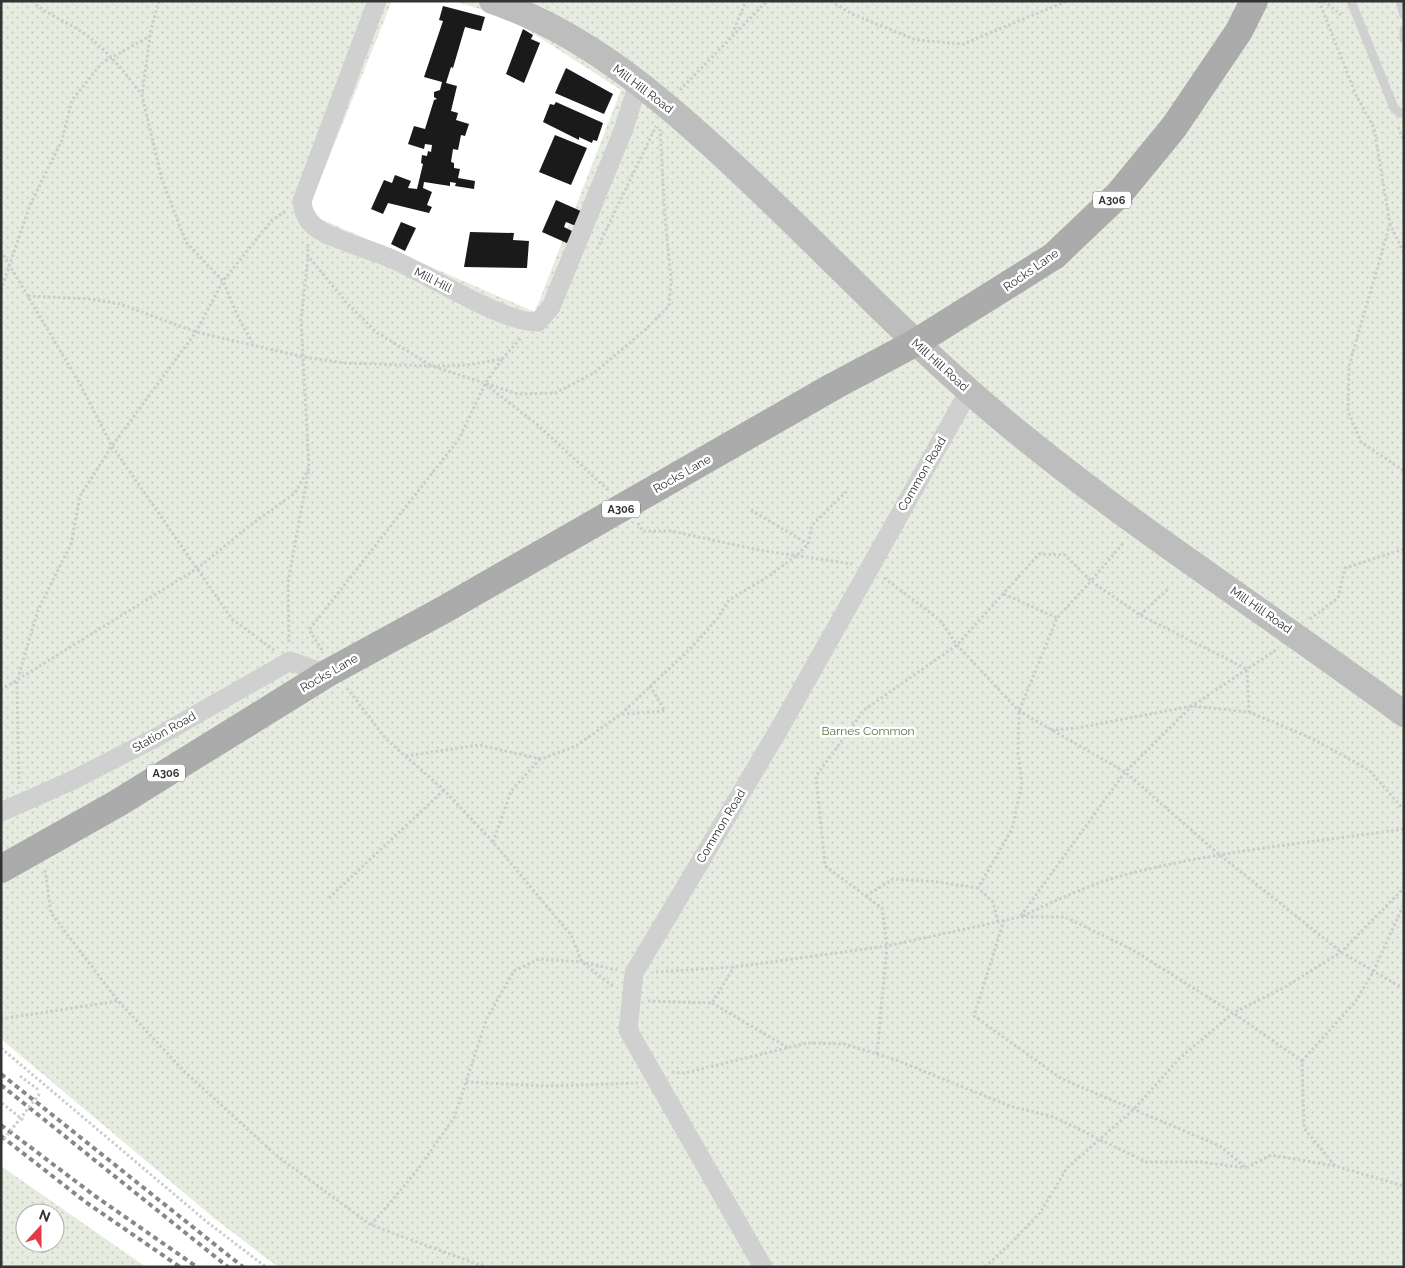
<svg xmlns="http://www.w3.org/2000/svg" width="1405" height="1268" font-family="Raleway,sans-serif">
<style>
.park{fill:url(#park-dots);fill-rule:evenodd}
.building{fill:#1a1a1a}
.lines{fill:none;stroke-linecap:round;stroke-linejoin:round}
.path{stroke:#cdcdcd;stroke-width:3;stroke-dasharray:2.5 2.5;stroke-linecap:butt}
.service{stroke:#d0d0d0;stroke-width:9}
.minor{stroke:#d0d0d0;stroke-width:19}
.secondary{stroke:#bdbdbd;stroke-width:26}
.primary{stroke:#ababab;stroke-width:28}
.rail{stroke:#888;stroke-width:4;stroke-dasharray:5 4;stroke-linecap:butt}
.path-bridge{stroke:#cdcdcd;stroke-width:3;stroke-dasharray:2.5 2.5;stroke-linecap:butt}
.labels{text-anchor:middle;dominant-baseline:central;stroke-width:5;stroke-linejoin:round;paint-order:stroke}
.shield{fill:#fff;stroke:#707070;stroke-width:1}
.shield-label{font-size:11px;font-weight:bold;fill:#333}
.street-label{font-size:12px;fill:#333;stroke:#fff}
.park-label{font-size:12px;fill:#56703f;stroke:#fff}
</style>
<defs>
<pattern id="park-dots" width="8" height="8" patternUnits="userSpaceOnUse" patternTransform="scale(1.25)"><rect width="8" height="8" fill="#e6ecdf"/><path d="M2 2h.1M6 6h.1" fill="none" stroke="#c6cbc0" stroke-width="1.8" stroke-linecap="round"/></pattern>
</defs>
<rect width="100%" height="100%" fill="#fff"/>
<g class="park">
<polygon points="1,1 392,1 310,205 321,219 535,312 621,90 509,18 454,1 1404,1 1404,1267 278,1267 214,1218 1,1039"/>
<path d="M1 1166 146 1267H1ZM25 1213H55V1243H25Z"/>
</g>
<g class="building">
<polygon points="443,6 485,17 481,31 465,27 453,68 451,67 446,83 457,86 451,111 458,113 456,120 469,124 465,136 461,135 458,150 453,149 451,162 454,163 454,168 460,169 458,178 475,181 474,189 455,186 456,183 450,182 450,186 424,182 423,188 432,192 427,205 432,207 429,213 388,203 383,214 371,209 384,180 392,183 395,175 411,181 408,188 417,189 423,164 421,163 422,155 427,156 428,151 431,152 432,145 425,144 424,149 408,144 414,126 425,129 434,100 437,99 434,97 434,92 440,90 442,82 424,77 443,21 439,20"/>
<polygon points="523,29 533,35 531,39 540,43 524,83 506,74"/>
<polygon points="566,68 613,94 604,114 555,93"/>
<polygon points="556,102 603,123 597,141 593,140 592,143 579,137 579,140 543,122 550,104 554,105"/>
<polygon points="555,135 587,148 571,185 539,172"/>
<polygon points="556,200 583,212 576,226 566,222 564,227 574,232 569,244 542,232"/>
<polygon points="401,222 416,228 405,251 391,244"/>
<polygon points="470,232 514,233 513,240 529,241 527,268 464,267"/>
</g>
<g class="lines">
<g class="path">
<path d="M32 1C46 14 63 20 79 30 105 47 123 70 141 94"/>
<polyline points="159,1 151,29 142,95 162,180 186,242 223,281 239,319 254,345"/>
<polyline points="831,1 852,14 916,40 963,44 1067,1"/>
<polyline points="1319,1 1356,95 1374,128 1390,224 1404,253"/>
<polyline points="1324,1 1341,15"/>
<polyline points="732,34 746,1"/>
<polyline points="680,90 767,1"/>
<polyline points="1398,127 1404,141"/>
<polyline points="1390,224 1349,366 1348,411 1361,442 1404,471"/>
<polyline points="308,244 308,256 346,302 376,332 432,366 467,365 502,359 521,338"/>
<polyline points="597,249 656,126"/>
<polyline points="1,251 80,384 112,446 232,619 274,650"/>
<polyline points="1,290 30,205 62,140 72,100 102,63 150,36"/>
<polyline points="28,296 91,299 120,304 196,332 304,357 344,363 432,366 518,394 555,393 594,373 646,329 669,306 671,279 665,218 660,129"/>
<polyline points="485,384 539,426 608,490"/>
<polyline points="751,510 808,544"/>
<polyline points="638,523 643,531 671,531 759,550 852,564"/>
<polyline points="884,578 940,620 957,645 1019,711 1125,772 1221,856 1341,952 1404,989"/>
<polyline points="1004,594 1057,618"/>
<polyline points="1140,615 1169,588"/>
<polyline points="1310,619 1338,598 1345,568 1404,549"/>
<polyline points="289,642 288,582 309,468"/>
<polyline points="322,650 309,630 459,439 485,384 502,359"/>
<polyline points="347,688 386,739 444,790 493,842 571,935 582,962 614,987"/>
<polyline points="1,690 198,568 248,527 295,493 309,468 301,320 308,256"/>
<polyline points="622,714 665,711 650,686"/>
<polyline points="1051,730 1077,728 1192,706 1249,712 1311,738 1369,770 1404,810"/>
<polyline points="406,756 479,745 541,759 576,746 621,714 691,648 717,619 729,600 769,576 796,556 808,544 812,525 847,491"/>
<polyline points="19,784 17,681 38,610 71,544 80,496 112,446 196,332 223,281 272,220 286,211"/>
<polyline points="493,842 511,791 540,759"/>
<polyline points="45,870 51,913 118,1001 184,1071 277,1156 371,1225 485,1267"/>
<polyline points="866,896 893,879 938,882 978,888"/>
<polyline points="329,898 444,790"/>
<path d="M1023 916C1060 898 1100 880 1140 871 1226 850 1316 842 1404 829"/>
<polyline points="1021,917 1065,917 1133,950 1233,1013 1302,1061 1304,1128 1335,1166"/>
<polyline points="1004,920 974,1016 1062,1079 1220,1146 1246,1168 1271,1155 1335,1166 1404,1186"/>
<polyline points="998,922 993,902 978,888 1012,829 1022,783 1018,753 1019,711 1057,618 1091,581 1140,615 1247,669 1249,712"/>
<polyline points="656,972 734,967 887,946 1020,917 1125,772 1192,706 1276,650"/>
<polyline points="648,1001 712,1003 734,967"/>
<polyline points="712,1003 787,1047"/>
<polyline points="1,1019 118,1001"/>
<polyline points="1,1048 207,1222 266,1267"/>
<polyline points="877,1054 887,946 882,908 825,866 816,776 864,710 957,645 1039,554 1065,555 1091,581 1124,542"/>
<polyline points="1302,1061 1356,1001 1373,972 1404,904"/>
<polyline points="672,1072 685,1073 807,1043 844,1044 896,1060 1010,1106 1054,1117 1146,1162 1201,1162 1246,1168"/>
<polyline points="20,1076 40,1091"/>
<polyline points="466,1082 547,1086 638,1083"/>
<polyline points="2,1103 23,1120"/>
<polyline points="371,1225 415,1173 454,1118 487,1018 514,971 539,959 582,962 617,970"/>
<polyline points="985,1267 1010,1244 1040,1213 1067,1168 1134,1109 1180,1058 1233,1013 1285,987 1341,952 1404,888"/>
</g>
<g class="service">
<polyline points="1351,1 1394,108 1400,113"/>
<polyline points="1400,1 1404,15"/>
<polyline points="1404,30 1404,39"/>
</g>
<g class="minor">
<path d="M377 1 302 201C303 210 306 221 315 227 330 239 372 250 392 259 428 274 502 323 538 322L551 307 623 131 638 84"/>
<polyline points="1,812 71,781 157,737 290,661 326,674"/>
<polyline points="763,1267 628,1030 634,973 781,726 969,391"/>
</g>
<path class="secondary" d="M492 1C592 35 674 109 749 180 841 267 927 360 1026 439 1147 537 1279 621 1404 714"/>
<polyline class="primary" points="1,869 118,803 326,674 445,609 834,386 915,343 1054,256 1119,194 1174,127 1239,31 1254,1"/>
<g class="rail">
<polyline points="1,1074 243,1267"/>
<polyline points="1,1085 228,1267"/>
<polyline points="1,1125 95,1196 197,1267"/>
<polyline points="1,1136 87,1203 180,1267"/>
</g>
<polyline class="path-bridge" points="1,1143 41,1092"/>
</g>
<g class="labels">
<g class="shield">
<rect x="1093" y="191.5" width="38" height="17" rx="4"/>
<rect x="602" y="500.5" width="38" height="17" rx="4"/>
<rect x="147" y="764.5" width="38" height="17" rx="4"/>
</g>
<g class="shield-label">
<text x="1112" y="200">A306</text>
<text x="621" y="509">A306</text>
<text x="166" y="773">A306</text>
</g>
<g class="street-label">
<text transform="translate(643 89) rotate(37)">Mill Hill Road</text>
<text transform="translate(1031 270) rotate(-35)">Rocks Lane</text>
<text transform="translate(433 280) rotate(27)">Mill Hill</text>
<text transform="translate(940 365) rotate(42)">Mill Hill Road</text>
<text transform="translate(682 474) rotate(-30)">Rocks Lane</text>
<text transform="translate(922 474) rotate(-60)">Common Road</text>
<text transform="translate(1261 610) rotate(35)">Mill Hill Road</text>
<text transform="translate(329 673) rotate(-30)">Rocks Lane</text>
<text transform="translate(164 732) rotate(-29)">Station Road</text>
<text transform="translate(721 826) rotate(-59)">Common Road</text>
</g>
<g class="park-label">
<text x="868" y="731">Barnes Common</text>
</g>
</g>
<rect width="1405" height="1268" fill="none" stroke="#333333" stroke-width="5"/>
<g transform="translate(40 1228) rotate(21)"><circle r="24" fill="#ffffff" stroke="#adadad"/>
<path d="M0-4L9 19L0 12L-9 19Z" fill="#e63946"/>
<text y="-8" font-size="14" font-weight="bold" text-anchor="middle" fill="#333333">N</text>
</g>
</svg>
